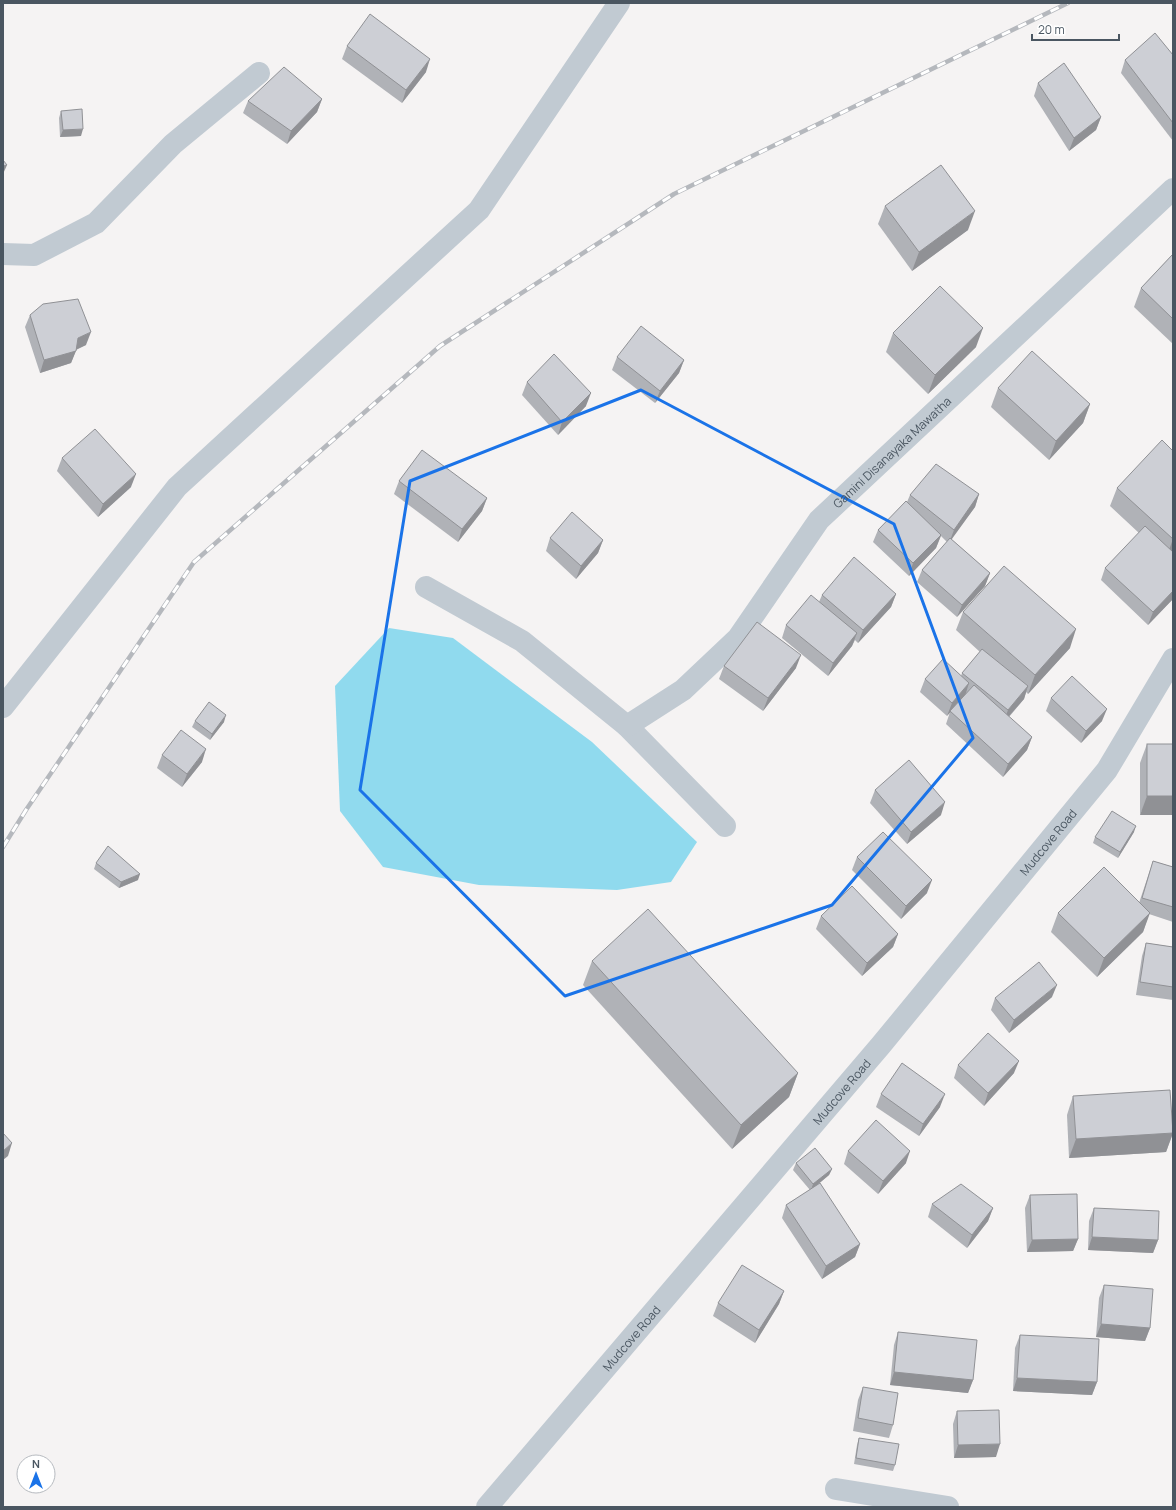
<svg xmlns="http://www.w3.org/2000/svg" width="1176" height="1510" font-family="Manrope,sans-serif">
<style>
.water{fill:#90daee}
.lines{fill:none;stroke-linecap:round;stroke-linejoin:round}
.minor{stroke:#c1cad2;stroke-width:22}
.tertiary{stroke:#c1cad2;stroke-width:22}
.rail-casing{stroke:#b5b8bd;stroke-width:4.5}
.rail{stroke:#fff;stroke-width:3;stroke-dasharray:9;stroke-linecap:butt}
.wall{fill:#b0b2b7}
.shaded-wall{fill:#909195}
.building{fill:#cdcfd5;stroke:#909195}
.marked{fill:none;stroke:#1a73e8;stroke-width:3;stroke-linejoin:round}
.labels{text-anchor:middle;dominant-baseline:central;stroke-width:4;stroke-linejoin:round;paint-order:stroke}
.street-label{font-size:12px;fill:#4a5661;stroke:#fff}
</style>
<rect width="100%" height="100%" fill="#f5f3f3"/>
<polygon class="water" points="389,628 453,638 592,742 697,842 671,882 617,890 479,885 383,867 340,811 335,686"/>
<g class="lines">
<g class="minor">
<polyline points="3,254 34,255 96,223 173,144 259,73"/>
<polyline points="426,587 522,641 627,726 725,826"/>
<polyline points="3,707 177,487 479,210 619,3"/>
<path id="s1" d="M627 726 683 690 738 638 819 520 1173 189"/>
<polyline points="836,1489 948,1507"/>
</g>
<path class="tertiary" id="s2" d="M487 1507 881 1045 1107 770 1173 659"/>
<defs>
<polyline id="rail" points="3,847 26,810 194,562 440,346 674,194 1068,3"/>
</defs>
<use href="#rail" class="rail-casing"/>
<use href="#rail" class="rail"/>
</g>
<g class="wall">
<polygon points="347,46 426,72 402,103 342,59"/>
<polygon points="1173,55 1173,141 1121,73 1125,60"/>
<polygon points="1038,83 1101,117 1096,130 1069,151 1034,96"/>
<polygon points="322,99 317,112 287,144 243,113 248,101"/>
<polygon points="61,111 81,136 60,137 59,118"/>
<polygon points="885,206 968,230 912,271 878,224"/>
<polygon points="1173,254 1173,344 1134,307 1141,288"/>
<polygon points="30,315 86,345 76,350 71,363 40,373 25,327"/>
<polygon points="893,333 976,347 928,394 886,352"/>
<polygon points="617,357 684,360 679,373 655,403 612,370"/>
<polygon points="527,382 586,406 558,435 522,395"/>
<polygon points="998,388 1090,404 1083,423 1049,460 991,407"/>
<polygon points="1173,451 1173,550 1172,551 1173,599 1148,625 1101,580 1105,568 1139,533 1110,506 1117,488"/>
<polygon points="62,458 131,487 98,517 57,471"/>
<polygon points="399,481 487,498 482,511 458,542 394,494"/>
<polygon points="979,494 975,507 951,539 990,573 985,586 957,617 917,582 922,570 947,542 941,536 936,548 909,576 873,542 878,530 907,502 910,495"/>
<polygon points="550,538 603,540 598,553 576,579 546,551"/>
<polygon points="896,594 891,607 858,643 855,640 852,646 828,676 782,638 786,625 819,602 822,595"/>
<polygon points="963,612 1070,648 1028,694 1026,692 1024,699 1009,717 1032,737 1027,750 1003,777 946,724 950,712 947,716 920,692 925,679 961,676 962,673 980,652 956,630"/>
<polygon points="724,666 796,668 763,711 719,679"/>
<polygon points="1051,698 1102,721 1081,743 1046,711"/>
<polygon points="195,721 224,722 210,740 192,727"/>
<polygon points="1147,744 1173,744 1140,815 1140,763"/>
<polygon points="162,755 202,762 182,787 157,768"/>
<polygon points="875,790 941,815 907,844 870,803"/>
<polygon points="1134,832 1118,858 1093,843 1095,837"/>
<polygon points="857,857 927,893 901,919 852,870"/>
<polygon points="1153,861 1173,867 1173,922 1149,914 1143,932 1097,977 1051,932 1058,913 1139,903"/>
<polygon points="96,863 138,880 119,888 94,869"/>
<polygon points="821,916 898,934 893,947 862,976 816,929"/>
<polygon points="1146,943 1173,947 1173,1000 1136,995 1142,956"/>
<polygon points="592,961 798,1073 789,1097 732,1149 583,985"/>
<polygon points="1052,997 1009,1033 991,1010 995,998"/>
<polygon points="958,1065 1014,1073 984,1106 954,1078"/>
<polygon points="881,1094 940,1107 919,1136 876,1107"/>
<polygon points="1073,1096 1173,1133 1166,1152 1069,1158 1067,1115"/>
<polygon points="848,1151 906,1163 878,1194 844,1164"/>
<polygon points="796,1163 832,1169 829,1175 815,1187 860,1244 855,1257 822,1279 782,1218 786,1205 810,1190 793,1170"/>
<polygon points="1030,1195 1078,1239 1073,1251 1027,1252 1025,1208"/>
<polygon points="932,1204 993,1208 988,1221 967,1248 928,1217"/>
<polygon points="1094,1208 1158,1240 1153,1253 1088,1250 1089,1221"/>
<polygon points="1104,1285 1150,1328 1145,1341 1096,1337 1099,1298"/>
<polygon points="784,1291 779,1304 755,1343 713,1316 718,1303"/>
<polygon points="898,1332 973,1380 968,1393 890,1385 894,1345"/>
<polygon points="1020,1335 1097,1382 1092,1395 1013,1391 1015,1348"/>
<polygon points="863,1387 893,1425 889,1438 853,1431 858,1400"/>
<polygon points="957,1411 996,1457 954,1458 953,1424"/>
<polygon points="859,1438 895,1465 893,1471 854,1464 857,1445"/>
</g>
<g class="shaded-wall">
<polygon points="430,59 426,72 402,103 406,90"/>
<polygon points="322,99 317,112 287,144 291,131"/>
<polygon points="1101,117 1096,130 1069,151 1074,138"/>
<polygon points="83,129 81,136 60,137 63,130"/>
<polygon points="7,165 3,174 3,166"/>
<polygon points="975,211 968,230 912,271 919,252"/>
<polygon points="983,328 976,347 928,394 935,375"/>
<polygon points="91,332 86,345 73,351 78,338"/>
<polygon points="76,351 71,363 40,373 44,360"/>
<polygon points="684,360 679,373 655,403 660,391"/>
<polygon points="591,393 586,406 558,435 562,422"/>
<polygon points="1090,404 1083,423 1049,460 1056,441"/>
<polygon points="136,474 131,487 98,517 103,504"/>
<polygon points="979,494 975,507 949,543 954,530"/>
<polygon points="487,498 482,511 458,542 462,529"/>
<polygon points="941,535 936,548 909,576 913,563"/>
<polygon points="1173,539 1173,550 1166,558"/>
<polygon points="603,540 598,553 576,579 581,566"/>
<polygon points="990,573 985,586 957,617 962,605"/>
<polygon points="1173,591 1173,599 1148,625 1153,612"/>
<polygon points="896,594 891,607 858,643 863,630"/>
<polygon points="1076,629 1070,648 1028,694 1035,675"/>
<polygon points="857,633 852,646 828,676 833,663"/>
<polygon points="801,655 796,668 763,711 768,698"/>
<polygon points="969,683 965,696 947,716 952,703"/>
<polygon points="1028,686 1024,699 1003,723 1008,710"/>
<polygon points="1107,709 1102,721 1081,743 1086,731"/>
<polygon points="226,715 224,722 210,740 212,734"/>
<polygon points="1032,737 1027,750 1003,777 1008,764"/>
<polygon points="206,749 202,762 182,787 187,774"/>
<polygon points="1147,796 1173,796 1173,815 1140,815"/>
<polygon points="945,802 941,815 907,844 911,832"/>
<polygon points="1136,826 1134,832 1118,858 1120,852"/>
<polygon points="140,874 138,880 119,888 121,882"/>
<polygon points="932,880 927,893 901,919 906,906"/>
<polygon points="1150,913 1143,932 1097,977 1104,958"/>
<polygon points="898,934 893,947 862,976 867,963"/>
<polygon points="1057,985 1052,997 1009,1033 1014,1020"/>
<polygon points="1019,1061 1014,1073 984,1106 988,1093"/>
<polygon points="798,1073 789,1097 732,1149 741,1125"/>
<polygon points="945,1094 940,1107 919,1136 923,1124"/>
<polygon points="1173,1133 1166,1152 1069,1158 1076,1139"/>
<polygon points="12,1143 8,1156 3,1160 3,1151"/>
<polygon points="910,1151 906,1163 878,1194 883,1181"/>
<polygon points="832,1169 829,1175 811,1190 813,1184"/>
<polygon points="993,1208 988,1221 967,1248 972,1235"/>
<polygon points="1092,1237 1158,1240 1153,1253 1088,1250"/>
<polygon points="1078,1239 1073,1251 1027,1252 1032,1240"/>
<polygon points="860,1244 855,1257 822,1279 826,1266"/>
<polygon points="784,1291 779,1304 755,1343 759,1330"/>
<polygon points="1101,1324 1150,1328 1145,1341 1096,1337"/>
<polygon points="894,1372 973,1380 968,1393 890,1385"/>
<polygon points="1017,1378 1097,1382 1092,1395 1013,1391"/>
<polygon points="1000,1444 996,1457 954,1458 958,1445"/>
</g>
<g class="building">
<polygon points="370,14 430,59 406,90 347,46"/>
<polygon points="1155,33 1173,55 1173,123 1125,60"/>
<polygon points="1064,63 1101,117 1074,138 1038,83"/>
<polygon points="284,67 322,99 291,131 248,101"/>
<polygon points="82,109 83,129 63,130 61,111"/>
<polygon points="3,160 7,165 3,166"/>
<polygon points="941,165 975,211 919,252 885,206"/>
<polygon points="1173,254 1173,319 1141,288"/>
<polygon points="940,286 983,328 935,375 893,333"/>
<polygon points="78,299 91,332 78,338 76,351 44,360 30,315 43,304"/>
<polygon points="641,326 684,360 660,391 617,357"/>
<polygon points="1032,351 1090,404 1056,441 998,388"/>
<polygon points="554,354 591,393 562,422 527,382"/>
<polygon points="95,429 136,474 103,504 62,458"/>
<polygon points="1162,440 1173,451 1173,539 1117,488"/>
<polygon points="422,450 487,498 462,529 399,481"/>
<polygon points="936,464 979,494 954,530 910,495"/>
<polygon points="906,501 941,535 913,563 878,530"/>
<polygon points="572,512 603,540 581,566 550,538"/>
<polygon points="1145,526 1173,552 1173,591 1153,612 1105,568"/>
<polygon points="950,538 990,573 962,605 922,570"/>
<polygon points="854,557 896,594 863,630 822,595"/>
<polygon points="1004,566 1076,629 1035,675 963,612"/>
<polygon points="811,595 857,633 833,663 786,625"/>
<polygon points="757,622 801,655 768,698 724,666"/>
<polygon points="982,649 1028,686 1008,710 962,673"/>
<polygon points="943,659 969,683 952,703 925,679"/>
<polygon points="1072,676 1107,709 1086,731 1051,698"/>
<polygon points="974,685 1032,737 1008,764 950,711"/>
<polygon points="209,702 226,715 212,734 195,721"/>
<polygon points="181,730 206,749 187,774 162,755"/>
<rect x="1147" y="744" width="26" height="52"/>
<polygon points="909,760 945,802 911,832 875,790"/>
<polygon points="1112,811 1136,826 1120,852 1095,837"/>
<polygon points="883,832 932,880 906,906 857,857"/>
<polygon points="108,846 140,874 121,882 96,863"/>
<polygon points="1153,861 1173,867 1173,907 1142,898"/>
<polygon points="1104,867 1150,913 1104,958 1058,913"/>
<polygon points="852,886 898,934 867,963 821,916"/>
<polygon points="648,909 798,1073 741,1125 592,961"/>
<polygon points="1146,943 1173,947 1173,987 1140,982"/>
<polygon points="1039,962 1057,985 1014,1020 995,998"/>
<polygon points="988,1033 1019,1061 988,1093 958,1065"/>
<polygon points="902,1063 945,1094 923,1124 881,1094"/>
<polygon points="1170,1090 1173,1133 1076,1139 1073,1096"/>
<polygon points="876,1120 910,1151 883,1181 848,1151"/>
<polygon points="3,1133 12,1143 3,1151"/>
<polygon points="815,1148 832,1169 813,1184 796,1163"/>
<polygon points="820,1183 860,1244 826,1266 786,1205"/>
<polygon points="961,1184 993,1208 972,1235 932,1204"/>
<polygon points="1077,1194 1078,1239 1032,1240 1030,1195"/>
<polygon points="1094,1208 1159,1211 1158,1240 1092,1237"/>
<polygon points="742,1265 784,1291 759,1330 718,1303"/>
<polygon points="1104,1285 1153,1289 1150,1328 1101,1324"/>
<polygon points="898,1332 977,1340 973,1380 894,1372"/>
<polygon points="1020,1335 1099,1339 1097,1382 1017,1378"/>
<polygon points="863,1387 898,1393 893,1425 858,1418"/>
<polygon points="999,1410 1000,1444 958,1445 957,1411"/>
<polygon points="859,1438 899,1444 895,1465 856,1458"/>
</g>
<path class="marked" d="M641 390 894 524 973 738 832 905 565 996 360 790 410 481Z"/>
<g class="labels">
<g class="street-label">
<text stroke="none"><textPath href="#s1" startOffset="385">Gamini Disanayaka Mawatha</textPath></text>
<text stroke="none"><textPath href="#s2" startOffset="870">Mudcove Road</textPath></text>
<text stroke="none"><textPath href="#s2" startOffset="546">Mudcove Road</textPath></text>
<text stroke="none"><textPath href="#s2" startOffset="222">Mudcove Road</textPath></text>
</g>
</g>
<rect width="1176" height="1510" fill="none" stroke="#4a5661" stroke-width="8"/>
<g transform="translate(36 1474)"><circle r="19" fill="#ffffff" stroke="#b7bbc0"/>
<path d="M0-3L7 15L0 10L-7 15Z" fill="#1a73e8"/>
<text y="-6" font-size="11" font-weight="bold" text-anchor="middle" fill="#4a5661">N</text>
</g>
<path d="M1032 34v6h87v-6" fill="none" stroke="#4a5661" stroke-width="2"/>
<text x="1038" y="34" font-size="12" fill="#4a5661" stroke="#ffffff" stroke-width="3" paint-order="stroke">20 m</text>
</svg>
